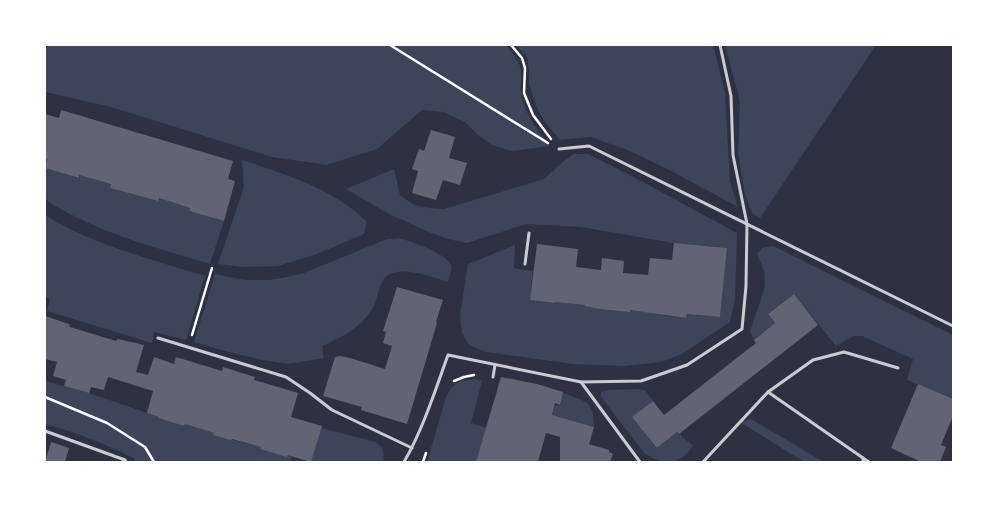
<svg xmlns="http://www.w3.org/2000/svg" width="998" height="507" font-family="'Open Sans',sans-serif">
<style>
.green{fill:#3c4559}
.building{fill:#626471}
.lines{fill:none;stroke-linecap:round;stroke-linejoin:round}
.path{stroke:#fff;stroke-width:2.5}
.service{stroke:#caccd0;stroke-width:3}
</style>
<rect width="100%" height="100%" fill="#2d3142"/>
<g class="green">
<path d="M45 45H506C512 52 521 62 521 72 522 78 520 85 521 91 523 111 537 130 550 146L512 151 492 145 478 135 465 122 443 112 422 110 377 149 327 165 272 157 111 107 45 92Z"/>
<polygon points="516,45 713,45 725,93 730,182 738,207 673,172 630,151 591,137 560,140 545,122 538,110 529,84 529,71 527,57"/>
<polygon points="725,45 876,45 760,218 752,213 744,190 738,153 740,101"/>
<polygon points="574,154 588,154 641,181 737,233 735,300 730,322 682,354 661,362 625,366 573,364 486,352 469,345 462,333 460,315 468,264 515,245 514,268 533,271 530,300 555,303 555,302 585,305 585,306 660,313 660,315 686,318 687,314 720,317 727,248 674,243 581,227 526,224 467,243 448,239 429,232 387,213 346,189 394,169 400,195 414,205 429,208 444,209 544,179 565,160"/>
<path d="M242 160C285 174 335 189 367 222L364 234 317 254 278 266 243 267 218 264 244 187Z"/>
<path d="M45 168 78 178 79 175 111 184 110 188 157 201 159 198 190 208 189 211 224 221 210 264C164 250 117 238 74 216 64 211 54 206 45 199Z"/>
<path d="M45 215C90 244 154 260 205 276L186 340 154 332 152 343 47 311 50 299 45 297Z"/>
<path d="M399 238C412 242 447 253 451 266 452 271 449 277 448 282 432 277 396 263 384 279 377 289 378 301 371 311 359 329 342 337 322 346L324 358 289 364 262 360 228 352 194 342 215 274 245 280H269L282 278 304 273 387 239Z"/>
<polygon points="773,246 953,335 953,399 907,380 913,359 862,336 854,336 836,346 794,294 768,314 775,323 754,340 750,331 765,287 764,271 757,254 762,248"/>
<path d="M474 379 482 381 471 423 487 428 476 462H427L446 397C453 383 458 381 474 379Z"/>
<path d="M45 381 89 393 159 417 158 418 184 426 185 424 214 433V435L261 447V448L287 456V455L291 456V462H135V459C106 444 76 432 45 424Z"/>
<path d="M638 389 645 390 653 401 633 417 657 448 677 432 693 446C679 466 664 466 644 453L601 397V392L608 390Z"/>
<path d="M563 393C586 402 594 400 594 427L552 415 555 405 560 406Z"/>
<polygon points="751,419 824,462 804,462 740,422"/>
<polygon points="321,428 376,442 383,449 384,462 311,462"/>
</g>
<g class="building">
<polygon points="61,110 233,161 228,179 235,181 224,221 189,211 190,208 159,198 158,201 110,188 111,184 79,175 79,178 45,168 47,159 45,158 45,114 59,118"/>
<polygon points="431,130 455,137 449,158 467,163 460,185 443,180 436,200 412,193 418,171 412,169 419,149 424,151"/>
<polygon points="674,243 727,248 720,317 687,314 686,318 630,310 630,312 600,309 585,306 585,305 555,302 555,303 530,300 537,244 578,249 576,267 601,270 602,258 624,261 623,273 648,275 650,258 672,260"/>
<polygon points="397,287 443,300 436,322 437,323 407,424 361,410 362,407 323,396 335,357 340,356 350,358 385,369 392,346 383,343 386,332 383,331"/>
<polygon points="794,294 818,325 679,434 677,432 657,448 632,417 653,401 664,415 756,343 754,340 775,323 768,314"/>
<polygon points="45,316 69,324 70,327 116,341 118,339 144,345 136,372 148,375 154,357 174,364 176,357 222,371 223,367 255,377 254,380 298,393 291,417 322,426 311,462 287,455 287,457 260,449 261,447 232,439 231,440 213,435 214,433 185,424 184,426 158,418 159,417 147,413 153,391 108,377 104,390 91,387 89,393 64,386 66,380 53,376 57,362 45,359"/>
<polygon points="501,377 537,384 563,392 560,405 555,403 552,415 594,427 589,444 609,450 609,452 613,454 610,462 560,462 560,437 546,433 538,462 476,462"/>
<polygon points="918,384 953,399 953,416 941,445 946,447 940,462 921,462 891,448"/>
<polygon points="51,442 69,448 65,462 45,462"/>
</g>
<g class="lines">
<g class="path">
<polyline points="390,45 548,143"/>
<polyline points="511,45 522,58 525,68 524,93 533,115 551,139"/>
<polyline points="192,335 212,268"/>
<polyline points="454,381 464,377 474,375"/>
<polyline points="45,397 107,423 145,447 154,462"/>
<polyline points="423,462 426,453"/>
</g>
<g class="service">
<polyline points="559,149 589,146 953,326"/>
<polyline points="525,264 529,233"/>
<polyline points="158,338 286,377 310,393 332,410 412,448"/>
<polyline points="493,377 495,365"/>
<polyline points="581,382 641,381 687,365 742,329 746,286 747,224 733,155 731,96 720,45"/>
<polyline points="768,392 813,360 844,352 898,368"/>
<polyline points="45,431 125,460 126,462"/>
<polyline points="863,458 869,462"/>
<path d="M404 462C423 429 435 391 448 355L581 382 640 462"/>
<polyline points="703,462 768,392 863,458 863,462"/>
</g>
</g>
<rect width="998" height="507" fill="none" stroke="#ffffff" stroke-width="92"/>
</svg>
